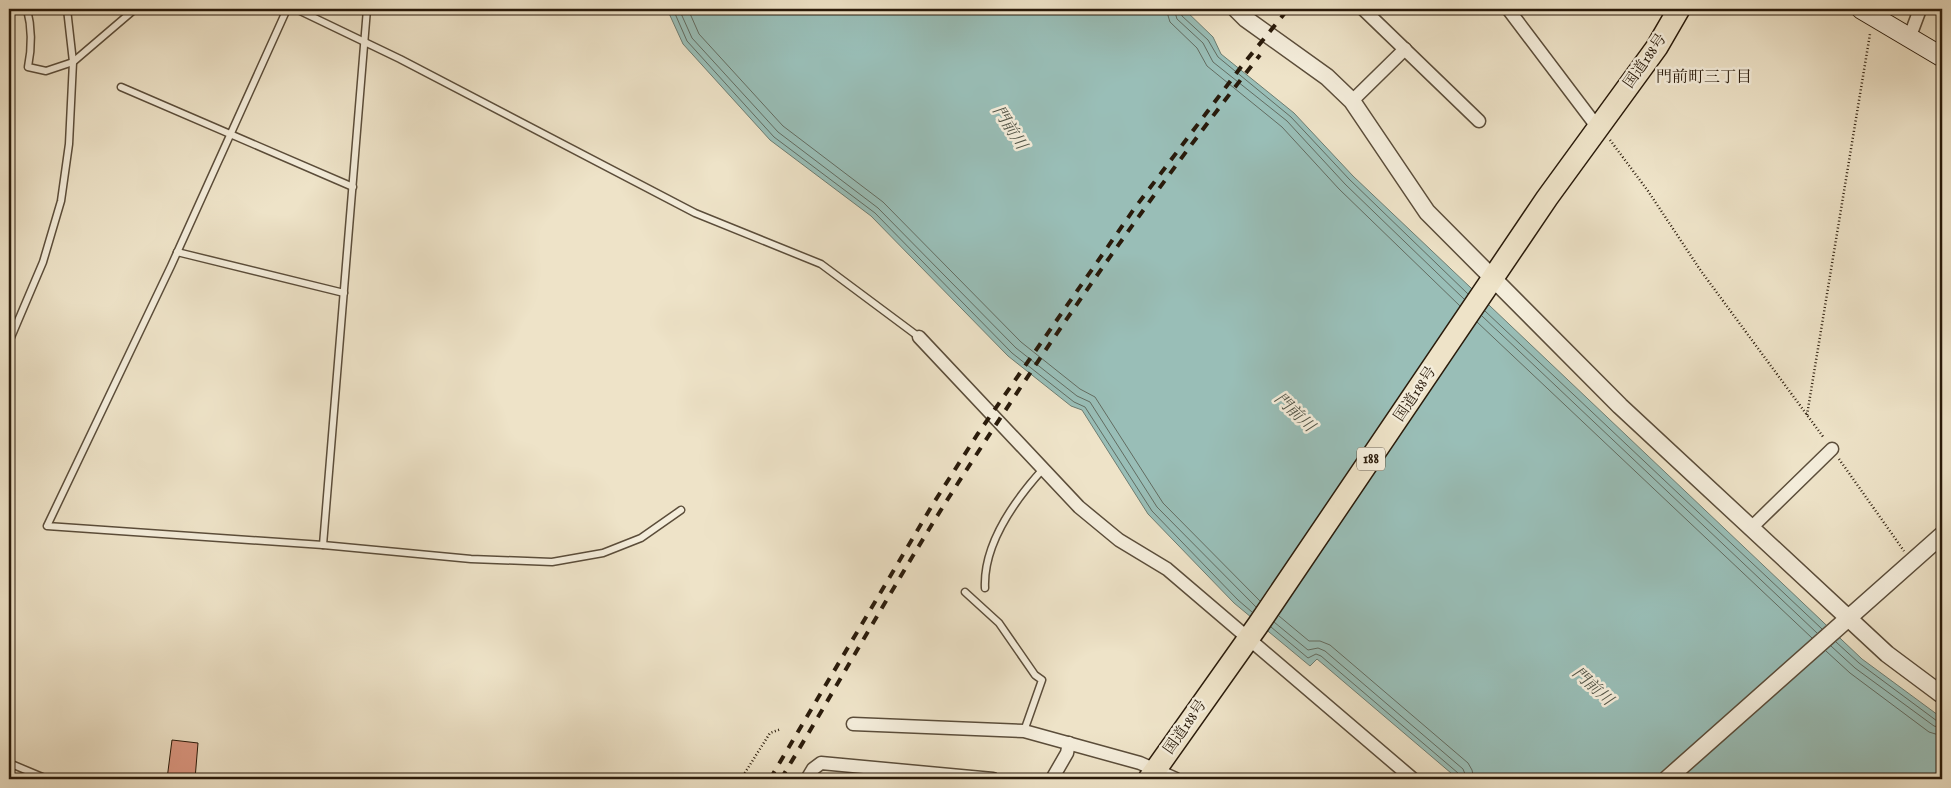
<svg xmlns="http://www.w3.org/2000/svg" width="1951" height="788" font-family="'IM FELL English','Noto Serif JP',serif">
<style>
.water{fill:#99beb7;stroke:#6d7d72}
.lines{fill:none;stroke-linecap:round;stroke-linejoin:round}
.shore{stroke:#626c61;stroke-width:1}
.building{fill:#db9781;stroke:#2a1b0b}
.service-casing{stroke:#5b4d3a;stroke-width:9}
.minor-casing{stroke:#5b4d3a;stroke-width:15}
.tertiary-casing{stroke:#5b4d3a;stroke-width:19}
.secondary-casing{stroke:#2a1b0b;stroke-width:21}
.trunk-casing{stroke:#2a1b0b;stroke-width:24}
.path{stroke:#2a1b0b;stroke-width:2.5;stroke-dasharray:1 2.5;stroke-linecap:butt}
.service{stroke:#f4eddb;stroke-width:6}
.minor{stroke:#f4eddb;stroke-width:12}
.tertiary{stroke:#f4eddb;stroke-width:16}
.secondary{stroke:#f4eddb;stroke-width:19}
.trunk{stroke:#eee3c8;stroke-width:21}
.rail{stroke:#2a1b0b;stroke-width:4;stroke-dasharray:9 9;stroke-linecap:butt}
.labels{text-anchor:middle;dominant-baseline:central;stroke-width:5;stroke-linejoin:round;paint-order:stroke}
.shield{fill:#f4eddb;stroke:#675a49;stroke-width:1}
.shield-label{font-size:14px;font-weight:bold;fill:#2a1b0b}
.street-label{font-size:15px;fill:#2a1b0b;stroke:#f4eddb}
.neighbourhood-label{font-size:16px;fill:#2a1b0b;stroke:#f4eddb}
.water-label{font-size:16px;font-style:italic;fill:#515447;stroke:#f4eddb}
</style>
<rect width="100%" height="100%" fill="#eee3c8"/>
<filter id="stains"><feTurbulence type="fractalNoise" baseFrequency=".004" numOctaves="4"/><feColorMatrix values="0 0 0 0 .2 0 0 0 0 .09 0 0 0 0 .02 0 0 0 .5 -.17"/></filter>
<radialGradient id="worn" r=".72"><stop offset=".6" stop-color="#630" stop-opacity="0"/><stop offset="1" stop-color="#630" stop-opacity=".3"/></radialGradient>
<polygon class="water" points="667,9 1184,9 1213,37 1221,54 1294,113 1353,176 1862,659 1942,718 1942,779 1458,779 1317,659 1310,666 1234,603 1148,514 1082,410 1071,406 1008,356 871,216 770,140 683,44"/>
<g class="lines">
<g class="shore">
<polyline points="673,9 687,41 774,137 875,213 1012,353 1074,402 1085,407 1152,511 1238,600 1252,612"/>
<polyline points="679,9 692,38 778,132 878,208 1016,348 1077,396 1090,402 1157,507 1256,607"/>
<polyline points="688,9 699,34 783,126 883,202 1021,342 1080,389 1095,397 1163,503 1260,601"/>
<polyline points="1166,9 1170,22 1197,48 1207,66 1282,127 1339,189 1460,306"/>
<polyline points="1174,9 1177,19 1203,43 1213,62 1287,121 1345,184 1464,299"/>
<polyline points="1180,9 1182,16 1208,40 1218,57 1291,117 1349,179 1468,294"/>
<polyline points="1485,311 1822,629"/>
<polyline points="1482,316 1817,633"/>
<polyline points="1477,322 1812,638"/>
<polyline points="1279,616 1309,641 1320,641 1330,645 1468,763 1472,770 1474,779"/>
<polyline points="1274,622 1308,650 1318,648 1325,651 1463,769 1467,779"/>
<polyline points="1271,627 1308,658 1316,654 1321,656 1458,773 1460,779"/>
<polyline points="1836,642 1859,663 1937,721 1942,722"/>
<polyline points="1831,646 1855,668 1934,726 1942,728"/>
<polyline points="1826,651 1850,673 1929,732 1942,736"/>
</g>
</g>
<polygon class="building" points="172,740 198,743 195,779 167,779"/>
<g class="lines">
<defs>
<g id="service">
<path d="M27 9C32 28 32 47 28 67L46 71 73 62 135 9"/>
<polyline points="287,9 171,266 47,526 323,545 471,559 552,562 603,553 641,538 681,510"/>
<polyline points="296,9 400,59 695,213 821,264 919,337"/>
<polyline points="121,87 353,187"/>
<polyline points="177,252 344,293"/>
<polyline points="9,342 43,262 61,201 69,144 73,62 67,9"/>
<polyline points="323,545 367,9"/>
<path d="M985 588C983 544 1015 500 1043 469"/>
<polyline points="965,592 999,623 1035,675 1042,680 1024,731"/>
<polyline points="9,763 47,779"/>
</g>
<g id="minor">
<polyline points="1363,9 1479,121"/>
<polyline points="1508,9 1598,128"/>
<polyline points="1910,36 1919,12 1916,9"/>
<polyline points="1352,101 1405,49"/>
<polyline points="919,337 1079,507 1119,540 1167,569 1413,779"/>
<polyline points="1751,528 1832,449"/>
<polyline points="853,724 1024,731 1140,763 1176,779"/>
<polyline points="807,779 813,769 821,763 993,779"/>
<polyline points="1052,779 1067,753 1069,743"/>
</g>
<g id="tertiary">
<polyline points="1236,9 1246,19 1327,77 1352,101 1427,212 1620,406 1887,654 1942,695"/>
<polyline points="1667,779 1942,535"/>
</g>
<polyline id="secondary" points="1861,9 1942,57"/>
<polyline id="trunk" points="1149,779 1258,625 1547,198 1657,47 1679,9"/>
</defs>
<use href="#service" class="service-casing"/>
<use href="#minor" class="minor-casing"/>
<use href="#tertiary" class="tertiary-casing"/>
<use href="#secondary" class="secondary-casing"/>
<use href="#trunk" class="trunk-casing"/>
<g class="path">
<polyline points="1610,140 1648,191 1701,271 1824,438"/>
<polyline points="1807,415 1870,34"/>
<polyline points="1839,459 1904,551"/>
<polyline points="741,779 770,733 781,729"/>
</g>
<use href="#service" class="service"/>
<use href="#minor" class="minor"/>
<use href="#tertiary" class="tertiary"/>
<use href="#secondary" class="secondary"/>
<use href="#trunk" class="trunk"/>
<g class="rail">
<polyline points="770,779 933,504 977,435 1134,209 1241,67 1288,9"/>
<path d="M781 779C836 688 888 595 944 505 1042 351 1147 199 1260 55"/>
</g>
</g>
<g class="labels">
<rect class="shield" x="1357" y="447.5" width="28" height="23" rx="4"/>
<g class="shield-label">
<text x="1371" y="459">188</text>
</g>
<g class="street-label">
<text transform="translate(1645 61) rotate(-55)">国道188号</text>
<text transform="translate(1415 394) rotate(-56)">国道188号</text>
<text transform="translate(1185 727) rotate(-55)">国道188号</text>
</g>
<g class="neighbourhood-label">
<text x="1704" y="78">門前町三丁目</text>
</g>
<g class="water-label">
<text transform="translate(1009 128) rotate(57)">門前川</text>
<text transform="translate(1294 413) rotate(43)">門前川</text>
<text transform="translate(1592 687) rotate(42)">門前川</text>
</g>
</g>
<rect width="1951" height="788" fill="none" stroke="#eee3c8" stroke-width="30"/>
<rect x="10" y="10" width="1931" height="768" fill="none" stroke="#2a1b0b" stroke-width="2.5"/>
<rect x="15" y="15" width="1921" height="758" fill="none" stroke="#2a1b0b"/>
<rect width="100%" height="100%" filter="url(#stains)"/>
<rect width="100%" height="100%" fill="url(#worn)"/>
</svg>
